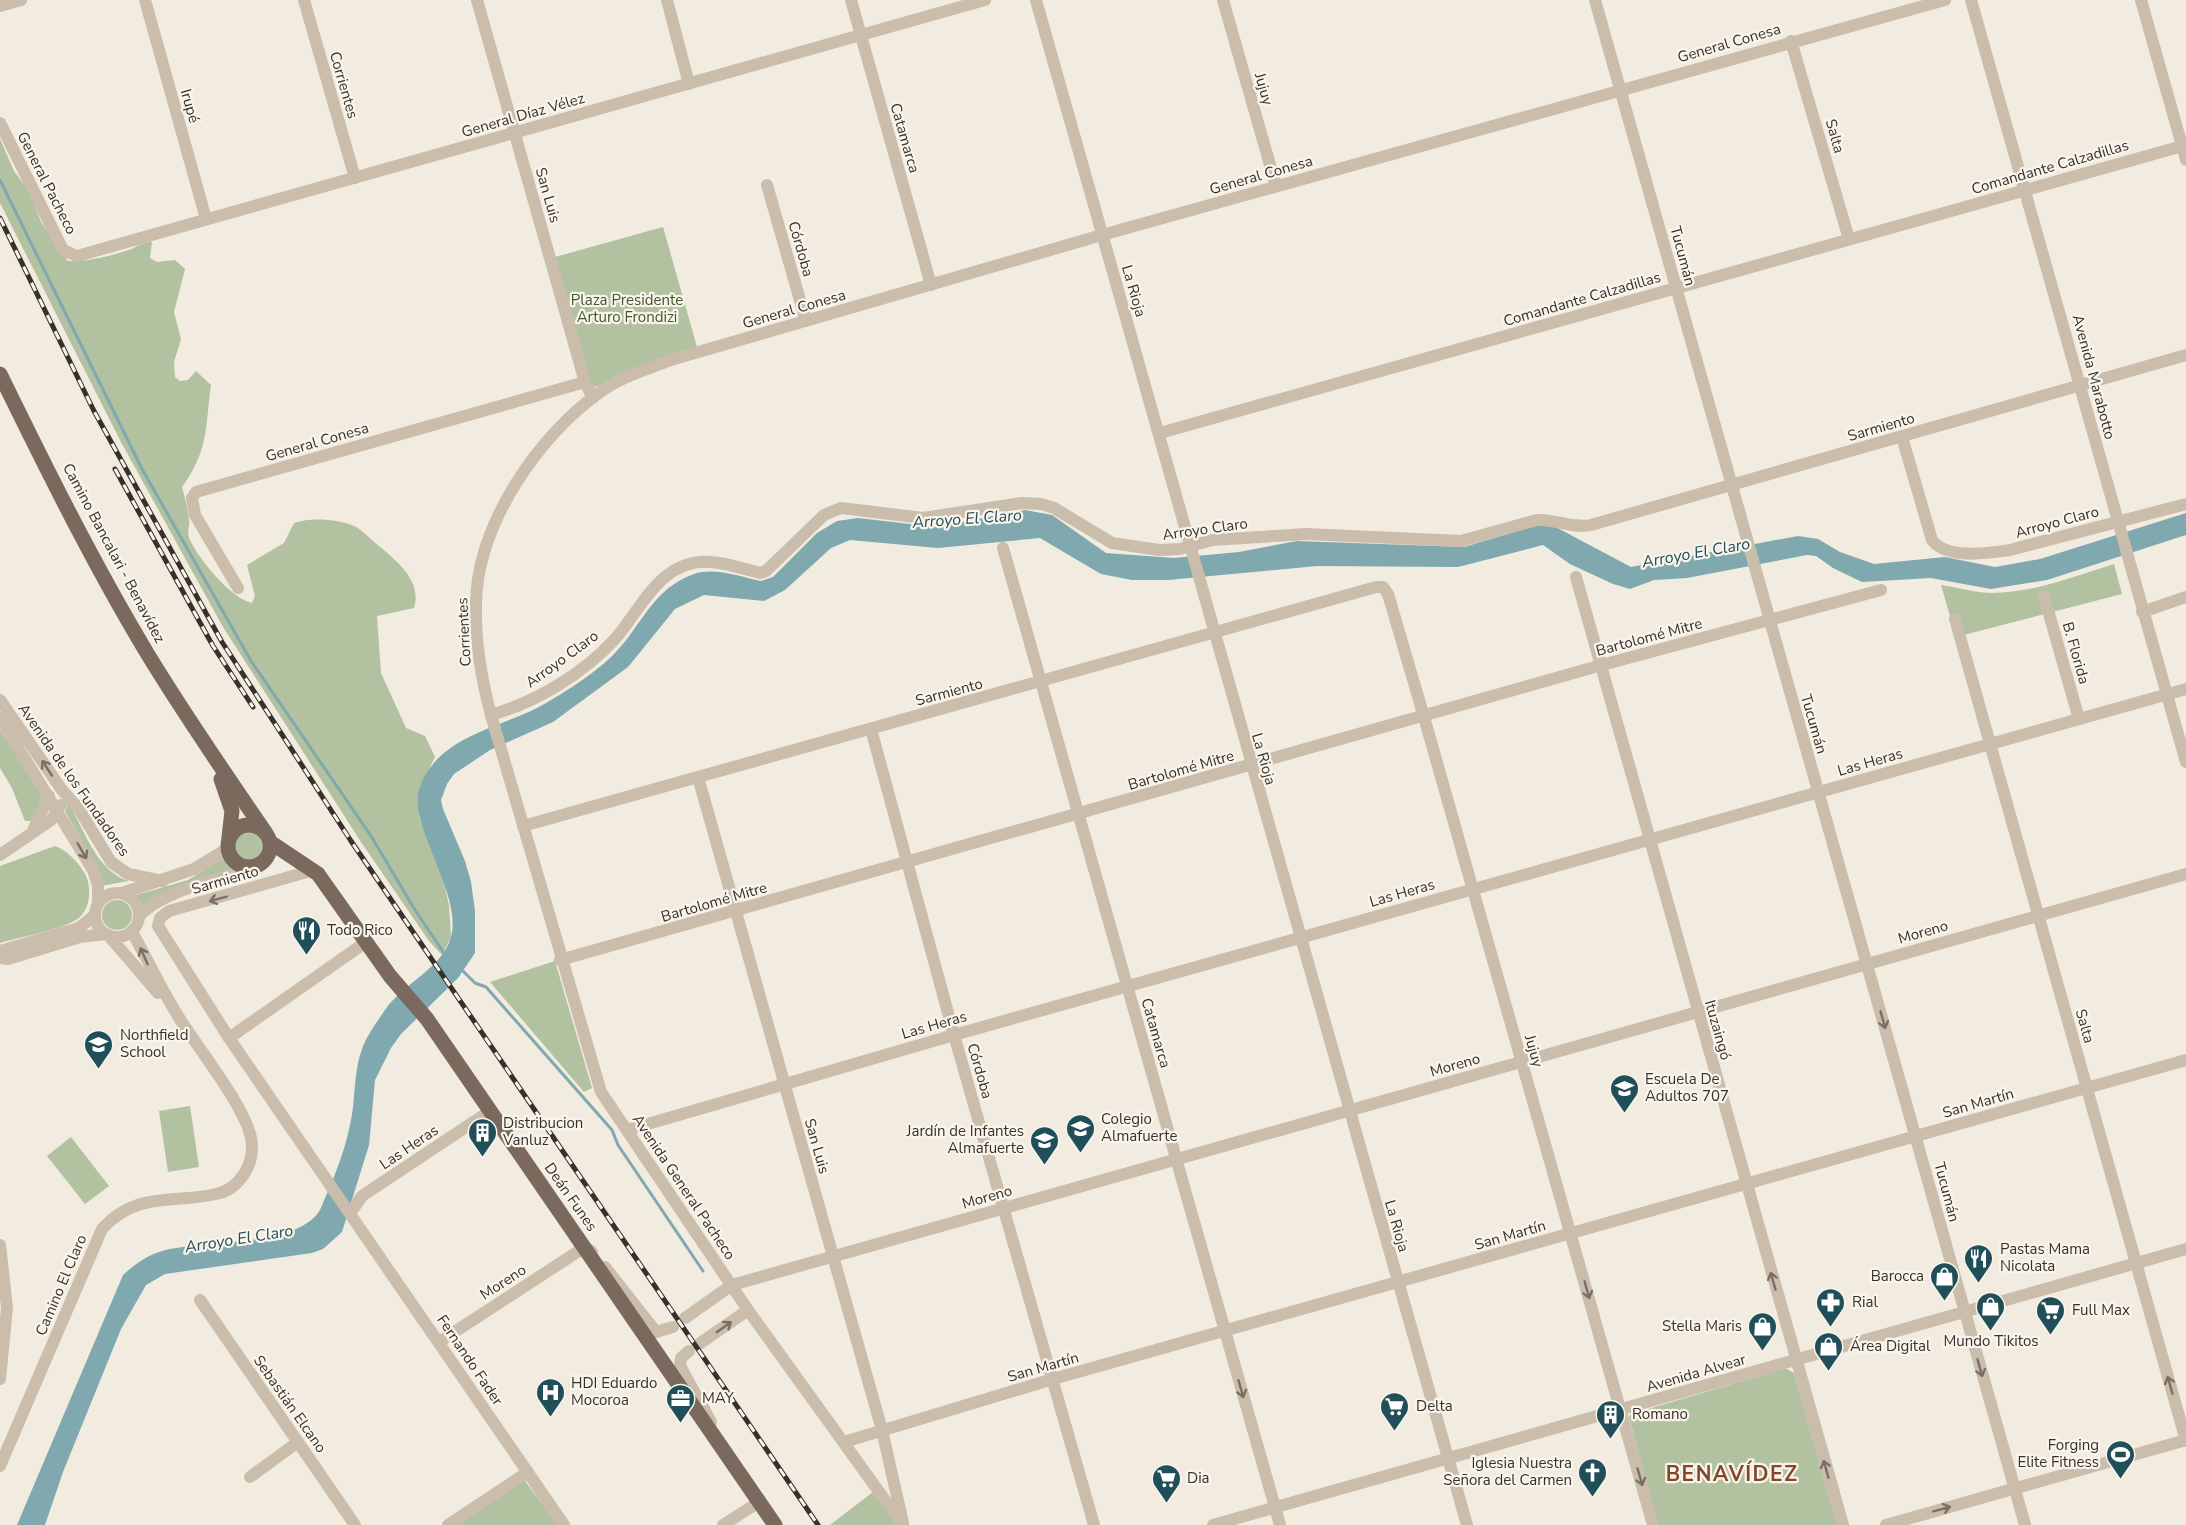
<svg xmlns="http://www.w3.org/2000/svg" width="2186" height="1525" font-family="'Nunito Sans',sans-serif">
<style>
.green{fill:#b2c19f}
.water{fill:#7fa8af}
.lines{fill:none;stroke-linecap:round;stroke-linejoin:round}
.stream{stroke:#7fa8af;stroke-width:3}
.minor{stroke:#cabdab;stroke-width:12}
.major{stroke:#7a695c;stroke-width:15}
.rail-casing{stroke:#38302a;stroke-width:5}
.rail{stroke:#faf5ec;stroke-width:3;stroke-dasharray:9;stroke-linecap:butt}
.oneway{stroke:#7a6f64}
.labels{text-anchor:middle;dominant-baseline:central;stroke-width:4.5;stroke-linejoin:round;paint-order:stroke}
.street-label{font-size:15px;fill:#38302a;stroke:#faf5ec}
.park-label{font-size:15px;fill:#43562e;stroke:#faf5ec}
.poi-label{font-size:15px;fill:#38302a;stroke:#faf5ec;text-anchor:start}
.water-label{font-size:16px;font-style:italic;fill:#204f59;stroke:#faf5ec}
.district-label{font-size:21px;font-weight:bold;letter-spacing:1.5px;fill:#854625;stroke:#faf5ec}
</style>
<rect width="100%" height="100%" fill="#f2ebdf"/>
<g class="green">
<path d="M0 139 14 171 29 191 41 222 68 261C86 262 111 256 129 250 137 247 143 241 152 242L150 258 157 262 175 260 185 269 174 312 181 339 174 362 175 377 180 381 188 380 196 371 211 385C205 428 209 450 182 487 185 498 188 509 189 519 190 526 187 532 189 538 197 557 231 599 252 603L255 596 247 565 284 543 294 523C311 517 338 519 354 526 361 529 367 536 373 541 393 558 423 579 414 608L377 616 381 673 406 728 425 736 435 757 419 789 417 799 420 820 443 878 449 905 451 937 442 955 429 941 361 842 223 627 122 444 0 203Z"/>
<polygon points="663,227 697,347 595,387 590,385 555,257"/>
<path d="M2114 564 2122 594 1956 637 1941 585C1957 587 1975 593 1992 593 2034 593 2075 576 2114 564Z"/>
<polygon points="0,730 40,792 42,802 32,821 25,821 12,788 0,768"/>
<path d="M69 803C84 830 97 872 129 881L101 886 99 871 65 811Z"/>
<circle cx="247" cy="846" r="15"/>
<path d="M55 846C67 850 79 863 85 874 92 887 91 911 76 920 60 930 20 937 0 943V866Z"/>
<polygon points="225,857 233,870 181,886 143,905 136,895 188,880"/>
<circle cx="117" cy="915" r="15"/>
<polygon points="555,961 592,1088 584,1092 490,982"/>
<polygon points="190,1106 199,1167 168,1172 159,1111"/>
<polygon points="71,1137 109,1186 85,1204 47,1156"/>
<polygon points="1783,1369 1787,1369 1794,1373 1837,1525 1658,1525 1629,1417 1631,1414"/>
<polygon points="525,1481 558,1525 458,1525 521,1482"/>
<polygon points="873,1492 897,1525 830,1525"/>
</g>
<path class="water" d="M1025 510 1052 515 1106 553 1174 558 1239 552 1297 541 1464 547 1541 524H1550L1631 567 1798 536 1818 539 1840 552 1874 564 1945 557 1995 567 2040 559 2186 513V535L2047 580 1991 589 1931 578 1862 582 1833 568 1816 556 1807 555 1687 578 1654 580 1630 589 1613 584 1570 564 1543 545 1458 567 1317 566 1168 580H1132L1101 574 1040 538 938 548 850 540 831 548 785 590 764 601 704 595 675 609 628 667 553 722 490 750 454 774 447 784 441 800 443 809 465 861 471 882 475 911V953L458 978 401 1034 391 1048 375 1080 369 1145 342 1232 323 1249 312 1253 165 1274 146 1285 121 1329 63 1472 45 1525H17L123 1275C136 1263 149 1254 166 1250 207 1240 298 1247 320 1210 332 1182 344 1155 350 1125 356 1100 353 1073 362 1049 367 1035 377 1022 385 1010 403 983 442 969 451 937 463 894 407 823 419 789 438 734 502 729 546 703 567 691 599 670 615 653 643 624 652 589 694 574 715 567 740 577 761 581L773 577 817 533 837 521 858 518 936 527Z"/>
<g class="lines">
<g class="stream">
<polyline points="0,180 142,469 251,661 371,836 415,910 444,953"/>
<polyline points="463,971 475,983 486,987 612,1130 618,1145 703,1271"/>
</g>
<g class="minor">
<polyline points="145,0 206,219"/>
<polyline points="304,0 355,178"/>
<polyline points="477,0 585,382 593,398"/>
<polyline points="667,0 689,84"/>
<polyline points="851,0 931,285"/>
<polyline points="1036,0 1467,1525"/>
<polyline points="1223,0 1276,186"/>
<polyline points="1595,0 2025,1525"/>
<polyline points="1971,0 2186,762"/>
<polyline points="2141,0 2186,160"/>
<polyline points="0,6 21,0"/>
<polyline points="1791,41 1849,239"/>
<polyline points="0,123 63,250 77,256 985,0"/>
<polyline points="767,185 806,321"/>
<polyline points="1160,433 2186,145"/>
<path d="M1902 437 1932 540C1947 560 1989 553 2010 550L2186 504"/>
<polyline points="1003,548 1280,1525"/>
<polyline points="1576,577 1843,1525"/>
<polyline points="238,588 195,515 192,498 196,492 585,382"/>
<polyline points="2044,596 2079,719"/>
<polyline points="2142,612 2186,597"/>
<polyline points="1955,619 2186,1441"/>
<polyline points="0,700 62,790 79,809 111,862 128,874 163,881"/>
<path d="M491 715C536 702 583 674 615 639 642 608 661 558 711 562 727 563 744 569 760 573L766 571 824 515 841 508 923 518 1022 503 1041 504 1054 508 1112 543 1159 550 1180 549 1212 540 1306 534 1461 541 1537 520C1555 519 1573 529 1591 525L2186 355"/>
<polyline points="0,718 93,870 98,885 98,904"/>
<polyline points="871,729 954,1035 1094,1525"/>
<polyline points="698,777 882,1430 903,1523"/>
<polyline points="523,826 1376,587 1383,587 1388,594 1424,717 1653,1525"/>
<polyline points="34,828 49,796"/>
<polyline points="0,855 51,820 61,805"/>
<polyline points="314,870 169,911 160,918 158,926 229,1038 564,1525"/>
<circle cx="117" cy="915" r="22"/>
<polyline points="122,893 194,869 227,849"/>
<path d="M140 915C167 888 219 882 254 866"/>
<polyline points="109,936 158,993"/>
<polyline points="0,951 79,928 95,915"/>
<polyline points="0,958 8,959 80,937 106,934"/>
<polyline points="560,960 1602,665 1881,590"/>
<polyline points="229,1038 366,942"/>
<polyline points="627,1130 954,1035 2186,689"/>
<polyline points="351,1212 362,1196 490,1111"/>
<polyline points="0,1245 7,1308 0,1379"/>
<polyline points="605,1267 656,1332 673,1327"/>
<polyline points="200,1300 355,1525"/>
<polyline points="685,1318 732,1285 2186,874"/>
<polyline points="439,1342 585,1247 592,1252"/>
<polyline points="699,1344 748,1310"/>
<polyline points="689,1351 681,1358 680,1366 711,1422"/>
<polyline points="844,1442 1053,1379 2186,1060"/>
<path d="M0 1466 102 1229C136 1191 172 1204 216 1194 240 1189 256 1163 251 1138 245 1106 197 1047 178 1016 161 989 148 960 132 932"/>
<polyline points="250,1477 298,1442"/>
<polyline points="448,1525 528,1472"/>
<polyline points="723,1525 759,1502"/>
<path d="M903 1525 748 1310 601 1092 491 715C481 678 475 640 476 602 478 523 539 434 603 390 624 376 650 368 674 359L1102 235 1945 0"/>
<polyline points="1213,1525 2186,1249"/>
<polyline points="1886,1525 2186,1440"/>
</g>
<g class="major">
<path d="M0 374C46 468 93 563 147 653 184 714 224 772 265 832"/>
<polyline points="221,779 232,811 229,837"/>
<circle cx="249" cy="846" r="21"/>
<polyline points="270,842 318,874 390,976 427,1019 775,1525"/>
</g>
<defs>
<g id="rail">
<polyline points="0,218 94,411 222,642 351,841 818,1525"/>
<polyline points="115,469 213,646 253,707"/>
</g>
</defs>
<use href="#rail" class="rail-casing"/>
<use href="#rail" class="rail"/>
</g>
<defs><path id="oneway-shaft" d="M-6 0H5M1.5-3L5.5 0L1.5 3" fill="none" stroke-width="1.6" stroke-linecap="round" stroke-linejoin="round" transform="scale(1.5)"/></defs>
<g class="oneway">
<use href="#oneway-shaft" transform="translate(47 768) rotate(-123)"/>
<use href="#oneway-shaft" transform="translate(82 851) rotate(60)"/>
<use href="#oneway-shaft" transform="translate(218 899) rotate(165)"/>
<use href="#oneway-shaft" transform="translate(144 956) rotate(-114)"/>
<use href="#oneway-shaft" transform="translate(1883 1020) rotate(74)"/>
<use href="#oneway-shaft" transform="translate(1773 1281) rotate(-106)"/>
<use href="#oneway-shaft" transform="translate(1587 1290) rotate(74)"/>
<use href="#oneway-shaft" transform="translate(724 1327) rotate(-35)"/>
<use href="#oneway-shaft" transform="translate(1980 1368) rotate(74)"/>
<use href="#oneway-shaft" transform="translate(2170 1385) rotate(-106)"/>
<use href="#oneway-shaft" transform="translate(1241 1389) rotate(74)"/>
<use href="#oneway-shaft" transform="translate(1826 1469) rotate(-106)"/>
<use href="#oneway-shaft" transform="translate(1640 1477) rotate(74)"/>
<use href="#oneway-shaft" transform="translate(1942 1509) rotate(-15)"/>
</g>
<defs>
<symbol id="restaurant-pin" viewBox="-11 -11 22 30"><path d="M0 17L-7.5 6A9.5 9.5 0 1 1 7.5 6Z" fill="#204f59" stroke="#faf5ec"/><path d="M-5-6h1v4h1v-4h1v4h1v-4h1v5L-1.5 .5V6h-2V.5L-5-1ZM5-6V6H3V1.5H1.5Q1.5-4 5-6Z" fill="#fff"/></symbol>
<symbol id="school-pin" viewBox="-11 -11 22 30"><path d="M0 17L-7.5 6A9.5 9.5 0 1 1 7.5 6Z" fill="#204f59" stroke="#faf5ec"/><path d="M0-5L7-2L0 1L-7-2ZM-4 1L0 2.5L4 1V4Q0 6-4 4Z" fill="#fff"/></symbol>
<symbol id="building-pin" viewBox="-11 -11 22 30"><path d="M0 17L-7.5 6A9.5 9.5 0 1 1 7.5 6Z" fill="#204f59" stroke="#faf5ec"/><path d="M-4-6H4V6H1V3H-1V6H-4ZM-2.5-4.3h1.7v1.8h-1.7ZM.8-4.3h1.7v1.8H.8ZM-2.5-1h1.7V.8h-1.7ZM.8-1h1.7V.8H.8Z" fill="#fff"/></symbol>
<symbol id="shop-pin" viewBox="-11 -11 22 30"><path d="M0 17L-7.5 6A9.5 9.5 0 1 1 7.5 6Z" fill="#204f59" stroke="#faf5ec"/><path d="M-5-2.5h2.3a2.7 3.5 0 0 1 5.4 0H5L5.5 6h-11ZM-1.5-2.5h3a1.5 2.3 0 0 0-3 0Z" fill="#fff"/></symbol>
<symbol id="pharmacy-pin" viewBox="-11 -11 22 30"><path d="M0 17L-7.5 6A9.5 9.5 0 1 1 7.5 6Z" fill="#204f59" stroke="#faf5ec"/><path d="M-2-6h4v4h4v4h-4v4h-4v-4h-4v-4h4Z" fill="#fff"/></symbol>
<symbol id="supermarket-pin" viewBox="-11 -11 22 30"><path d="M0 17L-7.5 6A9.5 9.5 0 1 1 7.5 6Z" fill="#204f59" stroke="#faf5ec"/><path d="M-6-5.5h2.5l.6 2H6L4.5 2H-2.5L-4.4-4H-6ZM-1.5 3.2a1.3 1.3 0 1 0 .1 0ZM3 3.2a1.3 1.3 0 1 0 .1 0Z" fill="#fff"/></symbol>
<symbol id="hospital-pin" viewBox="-11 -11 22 30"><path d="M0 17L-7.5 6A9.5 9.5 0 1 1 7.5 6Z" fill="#204f59" stroke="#faf5ec"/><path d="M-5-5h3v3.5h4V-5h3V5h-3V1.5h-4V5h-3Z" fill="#fff"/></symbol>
<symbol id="office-pin" viewBox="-11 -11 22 30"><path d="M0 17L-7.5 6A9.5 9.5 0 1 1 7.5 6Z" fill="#204f59" stroke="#faf5ec"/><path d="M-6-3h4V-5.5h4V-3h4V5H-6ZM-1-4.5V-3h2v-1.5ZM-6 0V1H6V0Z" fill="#fff"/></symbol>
<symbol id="stadium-pin" viewBox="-11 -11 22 30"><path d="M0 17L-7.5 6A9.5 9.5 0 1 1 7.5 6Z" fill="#204f59" stroke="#faf5ec"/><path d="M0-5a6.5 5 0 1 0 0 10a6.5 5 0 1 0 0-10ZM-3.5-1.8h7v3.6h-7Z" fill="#fff"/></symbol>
<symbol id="church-pin" viewBox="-11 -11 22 30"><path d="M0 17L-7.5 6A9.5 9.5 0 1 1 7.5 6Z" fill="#204f59" stroke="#faf5ec"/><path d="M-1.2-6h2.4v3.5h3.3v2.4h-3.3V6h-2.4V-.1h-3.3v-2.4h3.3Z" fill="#fff"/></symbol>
</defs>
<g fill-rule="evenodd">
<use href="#restaurant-pin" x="290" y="914" width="33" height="45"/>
<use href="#school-pin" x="82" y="1028" width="33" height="45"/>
<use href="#school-pin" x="1608" y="1072" width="33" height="45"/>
<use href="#school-pin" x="1064" y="1112" width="33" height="45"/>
<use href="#building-pin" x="466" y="1116" width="33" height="45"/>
<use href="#school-pin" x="1028" y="1124" width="33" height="45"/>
<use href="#restaurant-pin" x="1962" y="1242" width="33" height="45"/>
<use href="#shop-pin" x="1928" y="1260" width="33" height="45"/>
<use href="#pharmacy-pin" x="1814" y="1286" width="33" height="45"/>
<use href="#shop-pin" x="1974" y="1290" width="33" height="45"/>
<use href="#supermarket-pin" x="2034" y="1294" width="33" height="45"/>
<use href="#shop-pin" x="1746" y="1310" width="33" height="45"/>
<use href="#shop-pin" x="1812" y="1330" width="33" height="45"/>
<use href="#hospital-pin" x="534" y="1376" width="33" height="45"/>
<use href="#office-pin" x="664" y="1382" width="33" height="45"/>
<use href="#supermarket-pin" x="1378" y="1390" width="33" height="45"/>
<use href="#building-pin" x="1594" y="1398" width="33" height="45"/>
<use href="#stadium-pin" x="2104" y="1438" width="33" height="45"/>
<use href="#church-pin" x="1576" y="1456" width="33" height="45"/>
<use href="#supermarket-pin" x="1150" y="1462" width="33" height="45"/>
</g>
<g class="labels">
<g class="street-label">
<text transform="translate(1729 43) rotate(-16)">General Conesa</text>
<text transform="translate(344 85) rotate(74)">Corrientes</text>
<text transform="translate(1264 89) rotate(74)">Jujuy</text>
<text transform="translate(190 106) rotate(74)">Irupé</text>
<text transform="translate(523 115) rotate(-16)">General Díaz Vélez</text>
<text transform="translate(1835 136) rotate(74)">Salta</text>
<text transform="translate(905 138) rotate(74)">Catamarca</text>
<text transform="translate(2050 167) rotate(-16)">Comandante Calzadillas</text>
<text transform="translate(1261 175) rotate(-16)">General Conesa</text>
<text transform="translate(47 183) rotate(63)">General Pacheco</text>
<text transform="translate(548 195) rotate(74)">San Luis</text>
<text transform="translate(801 249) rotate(74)">Córdoba</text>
<text transform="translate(1683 256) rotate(75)">Tucumán</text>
<text transform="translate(1134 291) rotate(74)">La Rioja</text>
<text transform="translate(1582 299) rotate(-16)">Comandante Calzadillas</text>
<text transform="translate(794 309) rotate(-16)">General Conesa</text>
<text transform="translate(2094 377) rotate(75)">Avenida Marabotto</text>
<text transform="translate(1881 427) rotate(-16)">Sarmiento</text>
<text transform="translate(317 442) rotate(-16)">General Conesa</text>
<text transform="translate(2057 522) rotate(-15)">Arroyo Claro</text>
<text transform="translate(1205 529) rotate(-8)">Arroyo Claro</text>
<text transform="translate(114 553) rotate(62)">Camino Bancalari - Benavídez</text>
<text transform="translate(464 632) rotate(-93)">Corrientes</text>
<text transform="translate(1649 637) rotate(-15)">Bartolomé Mitre</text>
<text transform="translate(2076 653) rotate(74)">B. Florida</text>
<text transform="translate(562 659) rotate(-36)">Arroyo Claro</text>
<text transform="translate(949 692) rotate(-15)">Sarmiento</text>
<text transform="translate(1814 724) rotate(74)">Tucumán</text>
<text transform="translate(1264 759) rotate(74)">La Rioja</text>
<text transform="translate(1870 762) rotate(-16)">Las Heras</text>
<text transform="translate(1181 770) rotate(-16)">Bartolomé Mitre</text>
<text transform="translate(74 780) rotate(55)">Avenida de los Fundadores</text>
<text transform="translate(225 880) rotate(-16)">Sarmiento</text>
<text transform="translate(1402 893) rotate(-16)">Las Heras</text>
<text transform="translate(714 902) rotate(-16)">Bartolomé Mitre</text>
<text transform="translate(1923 932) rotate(-16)">Moreno</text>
<text transform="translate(934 1025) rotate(-16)">Las Heras</text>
<text transform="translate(2085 1026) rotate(74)">Salta</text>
<text transform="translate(1718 1030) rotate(74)">Ituzaingó</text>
<text transform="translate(1156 1033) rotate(74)">Catamarca</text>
<text transform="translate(1534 1051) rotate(74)">Jujuy</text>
<text transform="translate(1455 1065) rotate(-16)">Moreno</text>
<text transform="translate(980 1071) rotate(74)">Córdoba</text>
<text transform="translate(1978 1103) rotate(-16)">San Martín</text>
<text transform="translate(817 1146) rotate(74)">San Luis</text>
<text transform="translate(409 1147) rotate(-34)">Las Heras</text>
<text transform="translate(684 1187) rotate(56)">Avenida General Pacheco</text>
<text transform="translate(1947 1192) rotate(75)">Tucumán</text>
<text transform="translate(571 1197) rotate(55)">Deán Funes</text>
<text transform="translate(987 1197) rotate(-16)">Moreno</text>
<text transform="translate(1397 1226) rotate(74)">La Rioja</text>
<text transform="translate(1510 1235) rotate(-16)">San Martín</text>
<text transform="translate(503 1282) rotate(-33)">Moreno</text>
<text transform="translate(61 1285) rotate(-67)">Camino El Claro</text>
<text transform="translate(470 1360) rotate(56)">Fernando Fader</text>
<text transform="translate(1043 1367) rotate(-16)">San Martín</text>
<text transform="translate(1696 1373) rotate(-16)">Avenida Alvear</text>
<text transform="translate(290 1404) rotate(55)">Sebastián Elcano</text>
</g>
<g class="park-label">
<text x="627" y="300">Plaza Presidente<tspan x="627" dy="17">Arturo Frondizi</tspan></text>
</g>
<g class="poi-label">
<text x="327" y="930">Todo Rico</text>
<text x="120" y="1035">Northfield<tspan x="120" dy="17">School</tspan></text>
<text x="1645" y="1079">Escuela De<tspan x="1645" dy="17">Adultos 707</tspan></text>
<text x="1101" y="1119">Colegio<tspan x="1101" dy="17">Almafuerte</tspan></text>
<text x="503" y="1123">Distribucion<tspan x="503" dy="17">Vanluz</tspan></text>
<text x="1024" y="1131" text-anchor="end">Jardín de Infantes<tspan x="1024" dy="17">Almafuerte</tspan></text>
<text x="2000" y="1249">Pastas Mama<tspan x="2000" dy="17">Nicolata</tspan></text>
<text x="1924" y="1276" text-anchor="end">Barocca</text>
<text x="1852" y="1302">Rial</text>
<text x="2072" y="1310">Full Max</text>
<text x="1742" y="1326" text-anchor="end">Stella Maris</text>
<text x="1991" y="1341" text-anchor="middle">Mundo Tikitos</text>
<text x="1850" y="1346">Área Digital</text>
<text x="571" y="1383">HDI Eduardo<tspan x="571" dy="17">Mocoroa</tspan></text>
<text x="702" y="1398">MAY</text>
<text x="1416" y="1406">Delta</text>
<text x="1632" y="1414">Romano</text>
<text x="2099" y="1445" text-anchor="end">Forging<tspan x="2099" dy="17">Elite Fitness</tspan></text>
<text x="1572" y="1463" text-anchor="end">Iglesia Nuestra<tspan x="1572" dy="17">Señora del Carmen</tspan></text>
<text x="1187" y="1478">Dia</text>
</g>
<g class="water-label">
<text transform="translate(967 519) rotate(-4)">Arroyo El Claro</text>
<text transform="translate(1696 553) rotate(-10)">Arroyo El Claro</text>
<text transform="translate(239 1239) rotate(-9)">Arroyo El Claro</text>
</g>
<g class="district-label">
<text x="1732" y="1474">BENAVÍDEZ</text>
</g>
</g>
</svg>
